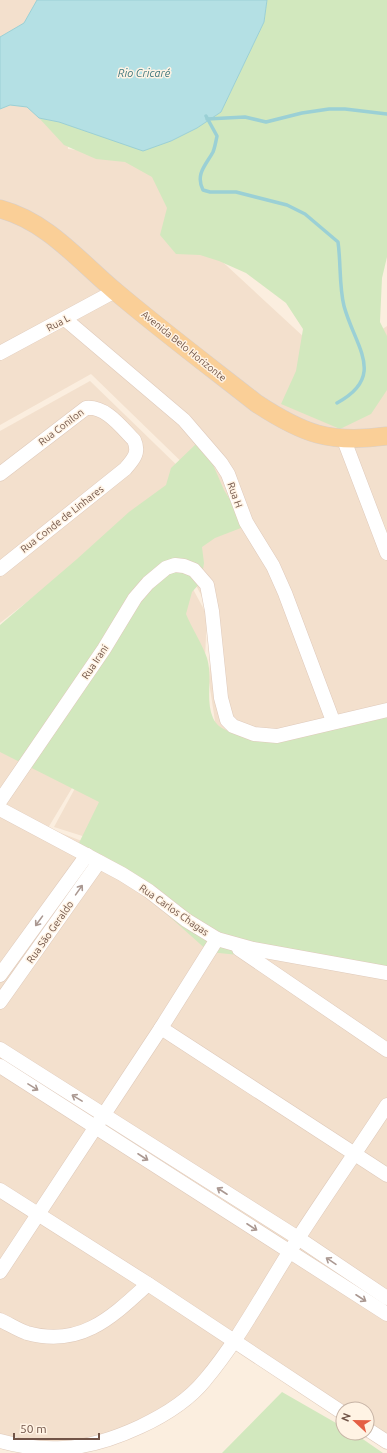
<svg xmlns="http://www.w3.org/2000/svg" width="387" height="1453" font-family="Ubuntu,sans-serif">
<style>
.residential{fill:#f3e0cd}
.green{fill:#d2e8be}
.water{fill:#b4e0e4;stroke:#9bd0d5}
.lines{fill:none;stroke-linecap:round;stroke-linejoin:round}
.stream{stroke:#9bd0d5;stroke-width:3.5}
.minor-casing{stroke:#dfcabb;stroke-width:15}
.major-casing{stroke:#d7cfcb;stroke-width:19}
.minor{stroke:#fff;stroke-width:14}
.major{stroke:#facf97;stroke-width:18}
.oneway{stroke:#aa9891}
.labels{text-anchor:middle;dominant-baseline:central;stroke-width:3;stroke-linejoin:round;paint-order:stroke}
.street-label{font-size:10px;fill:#715447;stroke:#fff3e4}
.water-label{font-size:11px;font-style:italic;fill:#3f777d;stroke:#fff3e4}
</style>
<rect width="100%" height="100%" fill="#fbeedf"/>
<g class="residential">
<polygon points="0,0 125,0 0,69"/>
<polygon points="62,55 68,149 111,154 151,172 187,229 332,363 387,326 387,722 217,734 209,682 212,615 187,569 194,474 91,374 0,425 0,76"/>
<polygon points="90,381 188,476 0,623 0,431"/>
<polygon points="181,567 207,615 204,680 212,736 387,727 387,1446 367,1432 367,1409 343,1409 232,1343 203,1384 129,1433 43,1451 0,1441 0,980 95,840 54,827 80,779"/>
<polygon points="0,748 75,783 48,828 87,843 0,971"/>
</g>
<g class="green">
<polygon points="267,0 387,0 387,257 382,278 380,322 387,336 387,390 371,414 340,429 281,404 296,371 303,329 286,303 246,273 219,261 200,255 176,254 160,235 167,208 152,177 125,162 96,159 64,145 39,118 59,122 143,150 171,141 197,128 221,112 264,22"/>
<path d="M196 444 211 460 224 490 246 526 215 538 202 547 204 563 201 582 192 592 186 614C192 629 202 643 207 658 213 678 205 699 213 718 230 757 355 717 387 710V970L209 952 133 884 116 864 104 856 78 845 99 802 0 752V625L77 559 129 512 166 485 171 468Z"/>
<polygon points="282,1392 343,1427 343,1433 354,1433 383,1453 222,1453"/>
</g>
<polygon class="water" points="37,0 267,0 264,22 221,112 197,128 171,141 143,151 59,122 39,118 27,107 10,105 0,109 0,37 24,23"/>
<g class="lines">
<g class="stream">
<path d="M206 116 217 136C216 141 215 147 213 152 206 165 195 174 203 190L210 192H236L287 205 305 214 338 242C341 263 339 286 344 306 355 347 387 376 337 403"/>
<polyline points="207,119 245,117 266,122 302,113 329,109 345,109 387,114"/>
</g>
<defs>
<g id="minor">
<polyline points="65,319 184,420 221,463 228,474 246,522 273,566 285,593 333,721"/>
<polyline points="0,353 115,291"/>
<polyline points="344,440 387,553"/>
<path d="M0 474 86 408C106 406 121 427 134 440 140 453 133 460 125 469L0 569"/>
<polyline points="0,801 104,649 135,598 148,583 166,568 175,565 184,566 194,570 207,585 212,611 221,698 227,720 233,726 254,734 277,736 387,710"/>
<polyline points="0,809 122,874 149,891 186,920 217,939 253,949 387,973"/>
<polyline points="239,949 387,1050"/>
<polyline points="0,975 87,855"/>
<polyline points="0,1002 99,862"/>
<polyline points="161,1028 387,1175"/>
<polyline points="0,1049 298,1238 387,1298"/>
<polyline points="0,1066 387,1314"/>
<polyline points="0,1190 148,1284 343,1413"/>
<polyline points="0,1272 161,1028 217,939"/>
<path d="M0 1320C9 1324 18 1330 27 1333 81 1348 112 1317 148 1284"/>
<polyline points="367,1429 387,1442"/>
<path d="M0 1441C21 1447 41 1449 63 1448 108 1446 176 1416 205 1380 238 1341 262 1295 290 1251 321 1202 355 1154 387 1105"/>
</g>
<path id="major" d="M0 209C48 222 78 260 115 291 161 330 209 366 256 403 303 434 330 444 387 436"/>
</defs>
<use href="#minor" class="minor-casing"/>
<use href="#major" class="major-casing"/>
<use href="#minor" class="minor"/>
<use href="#major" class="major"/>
</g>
<defs><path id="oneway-shaft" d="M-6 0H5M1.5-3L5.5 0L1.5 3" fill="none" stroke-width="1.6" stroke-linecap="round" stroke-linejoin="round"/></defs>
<g class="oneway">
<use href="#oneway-shaft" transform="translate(79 890) rotate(-55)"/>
<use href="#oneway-shaft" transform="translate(39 921) rotate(126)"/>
<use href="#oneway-shaft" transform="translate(33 1087) rotate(32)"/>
<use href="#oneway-shaft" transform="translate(77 1098) rotate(-149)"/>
<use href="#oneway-shaft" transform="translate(143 1157) rotate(33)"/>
<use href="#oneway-shaft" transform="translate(222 1191) rotate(-147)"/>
<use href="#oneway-shaft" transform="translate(252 1227) rotate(33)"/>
<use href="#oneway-shaft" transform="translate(331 1261) rotate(-146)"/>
<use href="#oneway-shaft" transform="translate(361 1298) rotate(33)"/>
</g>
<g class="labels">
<g class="street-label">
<text transform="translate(58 323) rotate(-28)">Rua L</text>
<text transform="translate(184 346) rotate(39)">Avenida Belo Horizonte</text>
<text transform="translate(61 427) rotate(-37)">Rua Conilon</text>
<text transform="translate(235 495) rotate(70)">Rua H</text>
<text transform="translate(62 519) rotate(-38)">Rua Conde de Linhares</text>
<text transform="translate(95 662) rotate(-56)">Rua Irani</text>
<text transform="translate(174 910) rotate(35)">Rua Carlos Chagas</text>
<text transform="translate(50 932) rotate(-55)">Rua São Geraldo</text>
</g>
<g class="water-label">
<text x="144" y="73">Rio Cricaré</text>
</g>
</g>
<g transform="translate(355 1421) rotate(292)"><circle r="19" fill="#fff3e4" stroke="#c6b3a5"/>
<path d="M0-3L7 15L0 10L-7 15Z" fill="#e45f45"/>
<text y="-6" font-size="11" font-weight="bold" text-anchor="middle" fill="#715447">N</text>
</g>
<path d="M14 1433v6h85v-6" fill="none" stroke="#715447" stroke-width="2"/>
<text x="20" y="1433" font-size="12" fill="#715447" stroke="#fff3e4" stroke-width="3" paint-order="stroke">50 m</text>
</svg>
